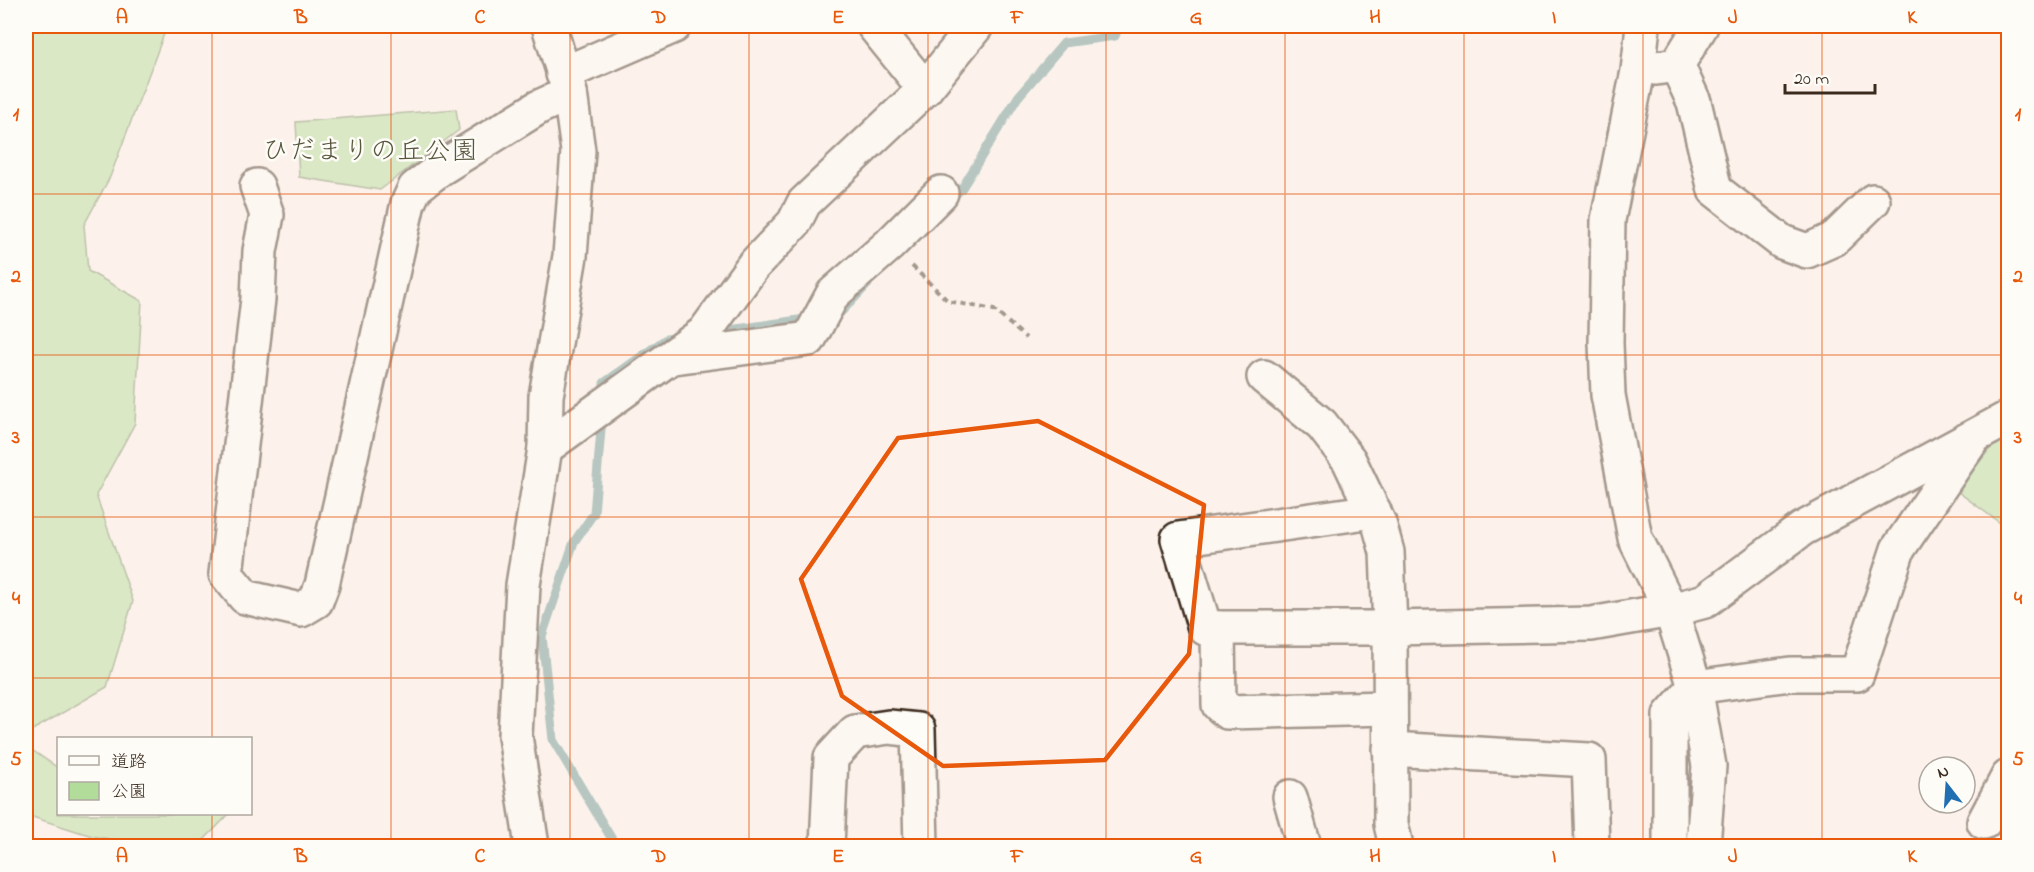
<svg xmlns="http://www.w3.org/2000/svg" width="2034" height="872" font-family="'Indie Flower','Klee One',sans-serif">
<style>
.green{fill:#b1dc9a;stroke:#76835c;stroke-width:1.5}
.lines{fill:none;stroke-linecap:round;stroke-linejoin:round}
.stream{stroke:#66918e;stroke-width:9}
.minor-casing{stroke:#3b2a1e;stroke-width:38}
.path{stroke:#3b2a1e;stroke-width:4;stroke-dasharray:6 4.5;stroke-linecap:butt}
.minor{stroke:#fdfcf7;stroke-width:33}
.marked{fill:none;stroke:#e8590c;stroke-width:4.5;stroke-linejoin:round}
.grid{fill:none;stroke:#e8590c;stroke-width:1.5;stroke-opacity:0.55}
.labels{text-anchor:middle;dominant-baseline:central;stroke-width:5;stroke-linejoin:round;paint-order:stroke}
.park-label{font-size:27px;fill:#58563d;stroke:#fdfcf7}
.neatline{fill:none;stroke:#e8590c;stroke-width:2}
.grid-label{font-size:20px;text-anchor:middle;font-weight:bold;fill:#e8590c}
</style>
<rect width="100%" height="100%" fill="#fcf2eb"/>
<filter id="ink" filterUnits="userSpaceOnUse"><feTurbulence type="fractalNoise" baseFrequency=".0167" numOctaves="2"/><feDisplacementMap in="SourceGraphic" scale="12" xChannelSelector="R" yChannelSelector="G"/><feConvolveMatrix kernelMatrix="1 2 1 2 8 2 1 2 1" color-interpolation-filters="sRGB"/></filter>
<g filter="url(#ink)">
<g class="green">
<polygon points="26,26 167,26 110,177 84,225 88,271 142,301 135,423 96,495 133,601 107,687 26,734"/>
<polygon points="456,109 459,130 380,190 299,177 296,122"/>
<polygon points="2008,435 2008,529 1957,491 1995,442"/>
<polygon points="26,746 58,768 58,814 229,814 198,846 153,846 92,836 26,815"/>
</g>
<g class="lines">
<g class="stream">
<polyline points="949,201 962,188 1018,97 1064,43 1115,36 1119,26"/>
<polyline points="835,314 840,313 868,284"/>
<polyline points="716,332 812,318"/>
<polyline points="603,395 604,383 666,339 678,338"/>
<polyline points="602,418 594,513 574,542 542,636 553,740 616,846"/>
</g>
<defs>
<g id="minor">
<polyline points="874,26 925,89"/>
<polyline points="1643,26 1638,71 1608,220 1606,343 1608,395 1635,538 1671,610 1695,687 1709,766 1703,846"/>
<polyline points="1677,65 1694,102 1715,190 1782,242 1807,251 1834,239 1873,201"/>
<polyline points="1656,68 1677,65 1701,26"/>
<polyline points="563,74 674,26"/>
<polyline points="257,186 267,215 260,251 258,299 226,574 245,597 301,610 316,601 322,585 408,203 415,188 441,168 539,107 570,93"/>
<polyline points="674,357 809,339 833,294 889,245 941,193"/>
<polyline points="1264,377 1322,425 1349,460 1379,523 1387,552 1390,628 1391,824 1396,846"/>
<polyline points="545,448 704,333 753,266 794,223 804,203 925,89 976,26"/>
<polyline points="1374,511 1178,539 1205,628 1390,628 1591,624 1671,610 1705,601 1802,529 2008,418"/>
<polyline points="1218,628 1219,705 1227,712 1390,708"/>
<polyline points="1390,749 1589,760 1592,846"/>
<polyline points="1290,797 1304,846"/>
<polyline points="1984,822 2008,777"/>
<polyline points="532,846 515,736 523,585 545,448 546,396 570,256 578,151 570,93 549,26"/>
<polyline points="827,846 831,758 855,732 889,727 918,730 921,846"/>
<polyline points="1670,846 1670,715 1695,687 1790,674 1857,674 1898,549 1972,440"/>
</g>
</defs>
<use href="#minor" class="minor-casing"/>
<polyline class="path" points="912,266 948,301 994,310 1026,338"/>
<use href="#minor" class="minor"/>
</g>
</g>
<path d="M0 0H2034V872H0ZM1038 421 1204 505 1189 654 1105 760 943 766 842 696 801 579 898 438Z" fill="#fcf2eb" fill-opacity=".55" fill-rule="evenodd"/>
<path class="marked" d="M1038 421 1204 505 1189 654 1105 760 943 766 842 696 801 579 898 438Z"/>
<path class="grid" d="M212 26V738M391 26V846M570 26V846M749 26V846M928 26V846M1106 26V846M1285 26V846M1464 26V846M1643 26V846M1822 26V846M26 194H2008M26 355H2008M26 517H2008M26 678H2008M212 814V846"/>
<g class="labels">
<g class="park-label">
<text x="370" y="152">ひだまりの丘公園</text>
</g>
</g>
<rect width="2034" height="872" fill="none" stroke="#fdfcf7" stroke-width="66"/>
<rect x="57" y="737" width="195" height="78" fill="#fdfcf7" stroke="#afa8a0" stroke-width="1.5"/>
<rect x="69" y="756" width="30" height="9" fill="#fdfcf7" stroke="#afa8a0" stroke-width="1.5"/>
<text x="111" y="767" font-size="18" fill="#3b2a1e">道路</text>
<rect x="69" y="782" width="30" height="18" fill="#b1dc9a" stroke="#afa8a0" stroke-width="1.5"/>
<text x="111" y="797" font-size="18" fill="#3b2a1e">公園</text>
<g transform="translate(1947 785) rotate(343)"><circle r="28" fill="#fdfcf7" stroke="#afa8a0" stroke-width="1.5"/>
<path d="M0-4.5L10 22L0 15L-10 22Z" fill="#1f6fb2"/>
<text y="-9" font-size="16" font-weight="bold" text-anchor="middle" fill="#3b2a1e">N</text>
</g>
<path d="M1785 84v9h90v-9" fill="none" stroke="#3b2a1e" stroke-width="3"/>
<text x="1794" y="84" font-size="18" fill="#3b2a1e" stroke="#fdfcf7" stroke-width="4.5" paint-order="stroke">20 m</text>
<rect x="33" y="33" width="1968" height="806" class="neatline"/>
<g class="grid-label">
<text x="122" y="23">A</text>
<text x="301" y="23">B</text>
<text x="480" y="23">C</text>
<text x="659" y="23">D</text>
<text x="838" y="23">E</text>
<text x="1017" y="23">F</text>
<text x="1196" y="23">G</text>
<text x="1375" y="23">H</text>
<text x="1554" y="23">I</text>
<text x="1733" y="23">J</text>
<text x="1912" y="23">K</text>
<text x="16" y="120">1</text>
<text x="2018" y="120">1</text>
<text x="16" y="282">2</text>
<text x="2018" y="282">2</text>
<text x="16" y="443">3</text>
<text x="2018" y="443">3</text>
<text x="16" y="604">4</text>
<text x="2018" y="604">4</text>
<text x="16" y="765">5</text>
<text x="2018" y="765">5</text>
<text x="122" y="862">A</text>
<text x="301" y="862">B</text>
<text x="480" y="862">C</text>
<text x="659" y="862">D</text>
<text x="838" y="862">E</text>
<text x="1017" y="862">F</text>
<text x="1196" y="862">G</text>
<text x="1375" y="862">H</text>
<text x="1554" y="862">I</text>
<text x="1733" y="862">J</text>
<text x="1912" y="862">K</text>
</g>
</svg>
